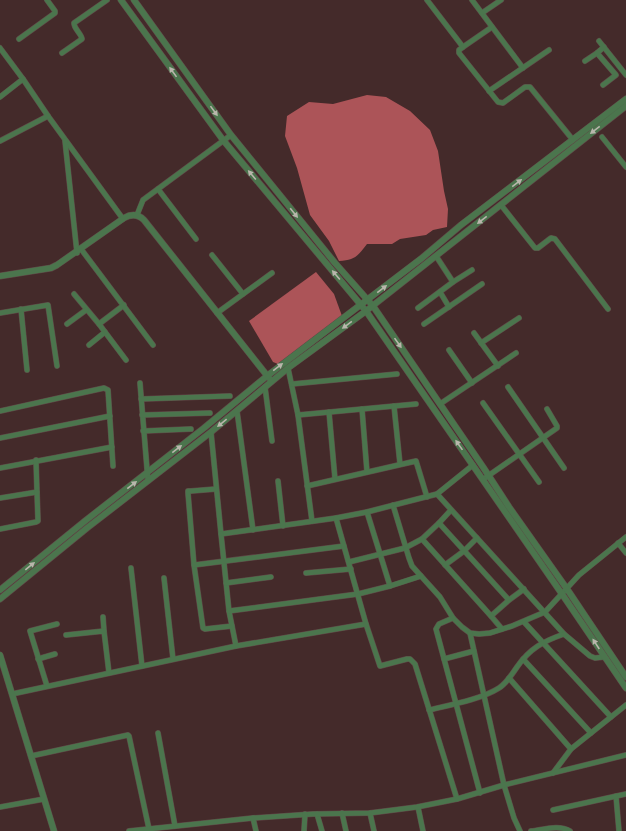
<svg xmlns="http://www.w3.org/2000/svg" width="626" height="831" font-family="Ubuntu,sans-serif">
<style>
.water{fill:#ac5458}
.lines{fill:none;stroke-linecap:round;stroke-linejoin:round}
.minor-casing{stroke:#604747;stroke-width:6}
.tertiary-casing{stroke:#604747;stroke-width:7}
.minor{stroke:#4b754d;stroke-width:5}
.tertiary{stroke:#4b754d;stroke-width:6}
.oneway{fill:#b9b6ac}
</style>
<rect width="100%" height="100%" fill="#442a2a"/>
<g class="water">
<path d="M367 95 386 97 410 111 430 130 438 151 444 191 448 209 447 227 433 230 426 235 400 239 392 244H367C358 256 355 260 339 261L329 241 310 215 297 168 285 136 287 116 309 102 333 104Z"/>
<polygon points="316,272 334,294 342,316 278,364 273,362 249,321"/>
</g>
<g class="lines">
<defs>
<g id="minor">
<polyline points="427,0 463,47"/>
<polyline points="472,0 523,68"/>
<polyline points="482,13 501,0"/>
<polyline points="492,27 463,47 459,50 459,53 498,102 503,103 525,87 530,87 573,140"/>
<polyline points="19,39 55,13 55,11 47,0"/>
<polyline points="599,41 626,75"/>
<polyline points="0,48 23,79 48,116 123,219"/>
<path d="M62 53 82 39C81 33 74 29 74 23L107 0"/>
<polyline points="585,61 597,53"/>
<polyline points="603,85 616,75 597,53 604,47"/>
<polyline points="489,91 549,50"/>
<polyline points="0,97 23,79"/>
<polyline points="602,137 626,167"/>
<polyline points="0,141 48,116"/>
<polyline points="65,141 77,253"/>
<polyline points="158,189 196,239"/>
<polyline points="501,205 535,248 538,248 551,238 555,239 608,309"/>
<polyline points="137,215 143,200 231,135"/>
<polyline points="81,249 153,345"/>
<polyline points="212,255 243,294"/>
<polyline points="436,256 453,282 472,270"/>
<polyline points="440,292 449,307"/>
<polyline points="74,294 99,324"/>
<polyline points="124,305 99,324 126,360"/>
<polyline points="418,308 453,282"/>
<polyline points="21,309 27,370"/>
<polyline points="0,313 48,305 57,366"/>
<polyline points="217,313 272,273"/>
<polyline points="67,324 86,310"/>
<polyline points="424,324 482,284"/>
<polyline points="474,333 498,366"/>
<polyline points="481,343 519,318"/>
<polyline points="89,345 105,332"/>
<polyline points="449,350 472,383"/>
<polyline points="288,368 298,415 416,404"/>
<polyline points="140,383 148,481"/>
<polyline points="292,384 397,374"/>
<polyline points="265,387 272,441"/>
<polyline points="508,387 564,468"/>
<polyline points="141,399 230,396"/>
<polyline points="483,403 539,482"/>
<polyline points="440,404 516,353"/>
<polyline points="394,406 400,464"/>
<polyline points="362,409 367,472"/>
<polyline points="0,411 104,388 108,390 113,466"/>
<polyline points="237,411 253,530"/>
<polyline points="329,412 335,479"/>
<polyline points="142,415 210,413"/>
<polyline points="298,415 312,521"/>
<polyline points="143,431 191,429"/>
<polyline points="211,432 221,534 336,518"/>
<polyline points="0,438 110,416"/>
<polyline points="0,468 112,447"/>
<polyline points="485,478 557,428 557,426 547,409"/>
<polyline points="278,481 283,526"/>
<polyline points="307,486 416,461 427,497"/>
<polyline points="216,489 191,491 188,491 188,493 194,565 203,628 205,629 232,626"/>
<polyline points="437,494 564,634 590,656 595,658 604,657"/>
<polyline points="0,498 37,492 36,460"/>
<polyline points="451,510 439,523 422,539 491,616 509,600 524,589"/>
<polyline points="367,512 390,586"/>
<polyline points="439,523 509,600"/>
<polyline points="0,529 36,522 38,521 37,492"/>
<polyline points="221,534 229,611 236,646"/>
<polyline points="618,543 626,553"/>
<polyline points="349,562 405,548 422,539"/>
<polyline points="194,565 344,546"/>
<polyline points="445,565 464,551 477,538"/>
<polyline points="131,568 142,666"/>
<polyline points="306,573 351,569"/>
<polyline points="421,576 440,597 453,618 462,627 470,633 479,634 490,633 512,626 545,612 579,575 626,537"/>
<polyline points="164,578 173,659"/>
<polyline points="226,583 271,577"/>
<polyline points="229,611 358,594 390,586 421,576 412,566 409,558 393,505"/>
<polyline points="491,616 502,629"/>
<polyline points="103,617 104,631"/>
<polyline points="453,618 439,624 436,629 480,793"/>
<polyline points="524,622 611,717"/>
<polyline points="366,624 380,666 407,659 410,659 415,664 457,799"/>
<polyline points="470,633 504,785 514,818 520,831"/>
<polyline points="66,635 104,631 109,673"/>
<polyline points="38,659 55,654"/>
<polyline points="444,659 474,651"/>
<polyline points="523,659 591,733"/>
<polyline points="509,678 571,749 626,705"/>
<polyline points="47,686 30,631 57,624"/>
<polyline points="12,694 236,646 366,624 336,518 367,512 437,494 473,465"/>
<path d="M429 710C450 705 482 699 499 688 507 683 512 674 517 667 530 648 544 641 564 634"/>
<polyline points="158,733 175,826"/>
<polyline points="31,756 128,735 129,736 149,829"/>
<polyline points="553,773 571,749"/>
<polyline points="616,796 619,831"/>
<polyline points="0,807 44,799"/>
<polyline points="418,807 423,831"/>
<polyline points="553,810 626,794"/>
<polyline points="342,813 346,831"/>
<polyline points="370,813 374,831"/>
<polyline points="317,814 322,831"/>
<polyline points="253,818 256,831"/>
<polyline points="129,831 253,818 313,814 370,813 417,807 457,799 504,785 626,755"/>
<polyline points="304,831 305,814"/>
<path d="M531 831C542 830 559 824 570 831"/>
</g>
<g id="tertiary">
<polyline points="121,0 223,140 366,311 562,594 626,688"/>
<polyline points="134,0 231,135 335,263 373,306 483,467 509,507 567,589 626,677"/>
<path d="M0 276 51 268 57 265 124 218C131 214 138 214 144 220L269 378"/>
<polyline points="0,590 85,521 204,428 267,376 422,258 461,225 626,99"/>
<polyline points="0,599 87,528 211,432 288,368 366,311 626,106"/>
<polyline points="0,655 54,831"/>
</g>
</defs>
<use href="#minor" class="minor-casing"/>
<use href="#tertiary" class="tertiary-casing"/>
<use href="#minor" class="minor"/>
<use href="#tertiary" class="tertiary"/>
</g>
<defs><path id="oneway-solid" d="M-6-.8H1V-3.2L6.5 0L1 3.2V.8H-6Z"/></defs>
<g class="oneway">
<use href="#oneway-solid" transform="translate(173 72) rotate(-126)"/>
<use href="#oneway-solid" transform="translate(214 111) rotate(54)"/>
<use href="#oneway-solid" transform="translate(595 130) rotate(142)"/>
<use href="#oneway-solid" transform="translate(252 175) rotate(-130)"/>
<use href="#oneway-solid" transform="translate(517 183) rotate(-37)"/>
<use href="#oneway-solid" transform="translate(294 213) rotate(51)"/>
<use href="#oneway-solid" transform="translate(482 220) rotate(142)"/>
<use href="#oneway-solid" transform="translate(336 275) rotate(-130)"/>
<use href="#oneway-solid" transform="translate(382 289) rotate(-37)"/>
<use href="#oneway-solid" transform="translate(347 325) rotate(144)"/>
<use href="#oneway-solid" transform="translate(398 343) rotate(55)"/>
<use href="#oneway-solid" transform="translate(278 367) rotate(-37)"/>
<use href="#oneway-solid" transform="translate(222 423) rotate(141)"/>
<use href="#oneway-solid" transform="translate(459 445) rotate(-125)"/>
<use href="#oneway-solid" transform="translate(177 449) rotate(-38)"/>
<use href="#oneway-solid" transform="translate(132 485) rotate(-38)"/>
<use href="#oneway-solid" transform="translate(30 566) rotate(-39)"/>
<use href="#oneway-solid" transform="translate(596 644) rotate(-123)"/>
</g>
</svg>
